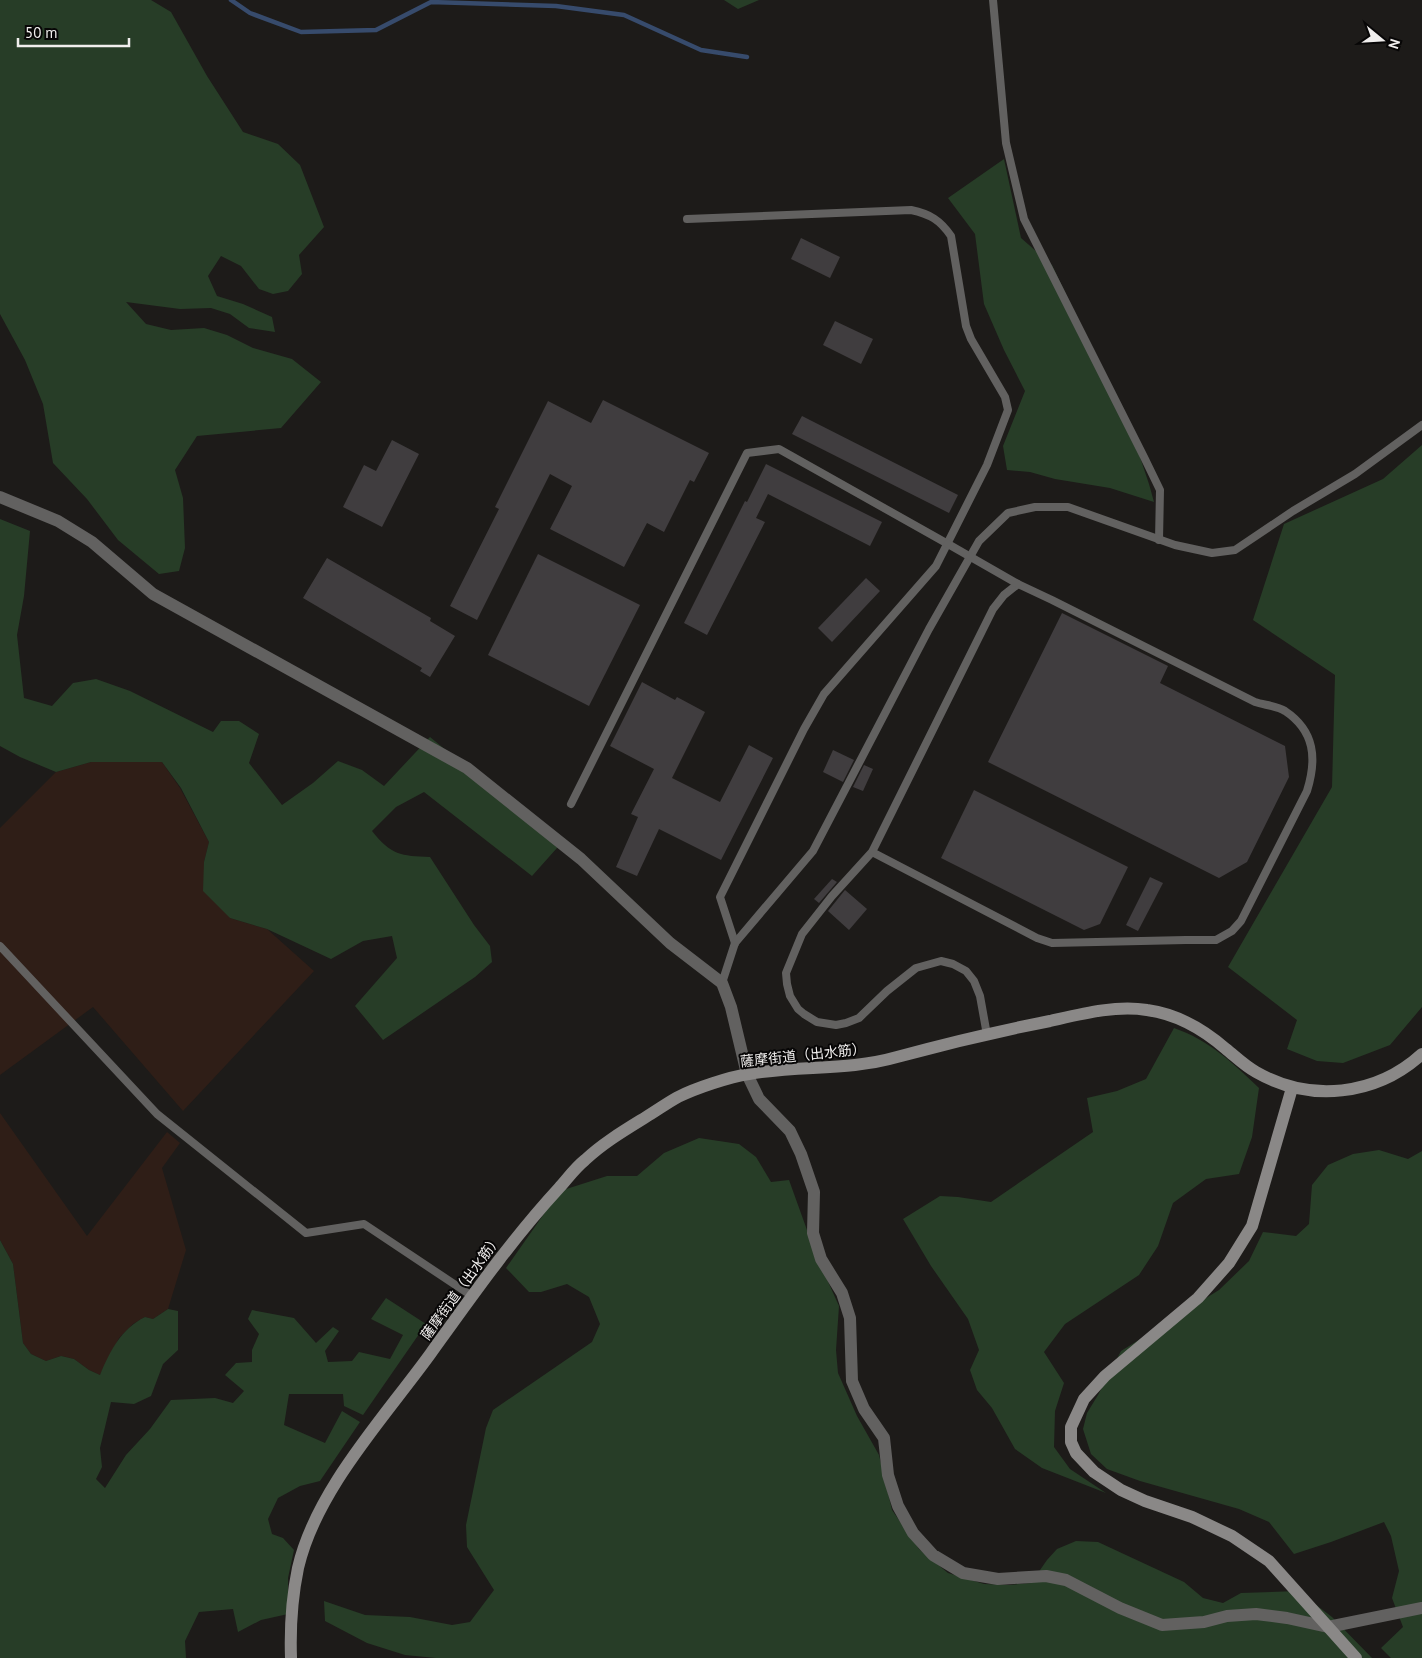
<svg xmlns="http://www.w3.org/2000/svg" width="1422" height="1658" font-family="'PT Sans','Noto Sans JP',sans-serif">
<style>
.industrial{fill:#2f1e17}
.green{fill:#273d27}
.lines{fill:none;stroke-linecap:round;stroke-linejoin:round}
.stream{stroke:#374b6c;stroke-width:4.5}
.building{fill:#403d3f}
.lane{stroke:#626160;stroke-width:8}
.street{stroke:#626160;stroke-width:12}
.secondary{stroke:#8a8887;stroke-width:12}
.lane-bridge{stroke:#626160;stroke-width:8}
.labels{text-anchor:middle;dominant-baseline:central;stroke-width:4;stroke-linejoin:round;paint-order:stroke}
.street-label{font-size:14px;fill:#f0eeed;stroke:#070606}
</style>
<rect width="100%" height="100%" fill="#1d1b19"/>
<g class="industrial">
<polygon points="91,762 162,762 180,788 209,842 204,862 230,918 267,929 314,971 183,1111 93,1007 0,1075 0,828 56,772"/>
<polygon points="0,1113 87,1236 167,1132 180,1143 162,1168 186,1250 168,1309 153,1319 145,1317 133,1324 119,1338 100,1375 89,1370 74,1359 61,1356 46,1361 31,1354 23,1343 13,1264 0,1240"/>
</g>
<g class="green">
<polygon points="0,0 151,0 171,12 207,76 243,132 278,144 300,165 324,227 299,255 302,274 288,291 273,294 259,289 241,266 221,256 208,276 217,296 243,304 272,317 275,332 249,328 230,314 211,308 180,309 126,302 146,324 171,330 204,328 227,335 253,348 292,359 321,382 281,428 197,436 175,470 183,498 185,548 179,571 159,574 118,540 87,499 53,463 43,404 25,360 0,314"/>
<polygon points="724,0 759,0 738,9"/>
<polygon points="1004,159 1021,238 1052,265 1131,430 1149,484 1154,502 1110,488 1055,479 1030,472 1007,470 1003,446 1025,391 1004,350 984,304 975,234 948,198"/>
<polygon points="1422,445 1422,1007 1390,1045 1343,1063 1317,1061 1287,1049 1297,1020 1228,967 1332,787 1335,675 1253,620 1284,524 1383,479"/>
<path d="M0 519 30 531 24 596 17 635 24 698 52 706 73 683 96 679 130 691 213 732 221 721H239L259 734 249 763 282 805 313 783 338 761 362 770 384 786 430 737 504 798 565 839 532 876 424 792 396 807 372 831C391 855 401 856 430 857L474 925 490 946 492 962 475 977 383 1040 355 1006 397 958 392 936 363 941 331 959 267 929 230 918 203 891 204 862 209 842 181 788 162 762H91L56 772 20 757 0 746Z"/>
<path d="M1174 1028C1209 1040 1233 1063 1259 1088L1252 1137 1239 1174 1206 1179 1173 1203 1158 1246 1139 1275 1065 1324 1044 1352 1064 1383 1055 1411 1054 1447 1070 1469 1106 1493 1042 1468 1015 1449 992 1408 977 1390 970 1370 979 1350 968 1319 931 1266 903 1219 940 1196 958 1197 991 1202 1093 1132 1087 1098 1117 1091 1146 1079Z"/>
<polygon points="699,1138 739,1144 756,1157 771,1182 789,1180 816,1255 839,1306 836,1350 838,1373 857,1416 879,1455 892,1510 919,1549 948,1573 984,1584 1009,1585 1031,1583 1047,1560 1057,1549 1076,1541 1098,1542 1184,1582 1203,1598 1223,1603 1241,1593 1298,1591 1332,1617 1372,1658 436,1658 405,1655 367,1643 325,1621 324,1601 365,1615 410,1617 452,1625 470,1622 494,1590 467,1547 466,1525 486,1428 493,1410 592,1342 600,1324 589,1297 567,1284 541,1292 529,1292 506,1268 560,1191 607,1176 637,1176 664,1153"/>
<polygon points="1379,1150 1408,1159 1422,1151 1422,1658 1391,1658 1381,1648 1403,1627 1392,1598 1399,1571 1391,1536 1384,1522 1331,1542 1294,1554 1269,1522 1239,1509 1140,1481 1107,1469 1091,1454 1083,1429 1087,1413 1098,1395 1121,1351 1219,1290 1249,1261 1263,1232 1296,1236 1309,1224 1312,1185 1328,1165 1353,1154"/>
<path d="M0 1240 13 1264 23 1343 31 1354 46 1361 61 1356 74 1359 89 1370 100 1375C110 1351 121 1329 145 1317L153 1319 168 1309 178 1311V1350L163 1364 151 1396 134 1404 111 1402 100 1448 102 1467 96 1479 105 1488 126 1455 150 1429 171 1400 215 1398 233 1403 244 1391 225 1375 236 1363 252 1362V1350L259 1334 248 1319 252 1310 294 1318 316 1343 333 1327 339 1331 325 1351 328 1362 352 1361 359 1352 390 1359 403 1335 371 1319 386 1298 426 1324 363 1415 344 1406 343 1394H289L284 1425 325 1443 342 1411 360 1422 320 1481 300 1486 278 1498 268 1519 272 1534 283 1538 294 1550 288 1578V1614L261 1620 238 1632 233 1609 199 1612 185 1641 186 1658H0Z"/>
</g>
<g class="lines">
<polyline class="stream" points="231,0 250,13 301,32 376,30 431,2 556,6 624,15 701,50 747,57"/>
</g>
<g class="building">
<polygon points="801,238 840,257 830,278 791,259"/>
<polygon points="835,321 873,339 861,364 823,345"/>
<polygon points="603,400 709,453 694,482 690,480 664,532 647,523 624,567 550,529 572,486 550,474 477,620 450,606 499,509 495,507 548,401 591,423"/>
<polygon points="802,416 958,495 949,513 792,434"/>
<polygon points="392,440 419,454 382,527 343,507 364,465 376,471"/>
<polygon points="766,464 882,522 870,546 768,494 756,518 765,522 707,635 684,623 745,501 747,502"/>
<polygon points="538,554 640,605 589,706 488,655"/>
<polygon points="327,558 431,618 430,621 455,636 430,677 420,671 422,668 303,598"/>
<polygon points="866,578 880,591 832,642 818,628"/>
<polygon points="1062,613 1168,666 1160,683 1285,746 1289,777 1247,862 1219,878 988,762"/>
<polygon points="642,682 675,700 677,697 705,712 672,778 720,802 749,745 773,758 721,860 659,829 637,876 616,867 638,817 631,814 654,769 610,746"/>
<polygon points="833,750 854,760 843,782 823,772"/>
<polygon points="864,765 873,769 863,791 853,787"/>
<polygon points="974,790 1128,867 1100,924 1084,930 941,858"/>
<polygon points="1150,877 1163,883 1138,931 1126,925"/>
<polygon points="832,879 837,882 819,903 814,899"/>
<polygon points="845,890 867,909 849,930 828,911"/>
</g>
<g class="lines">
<g class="lane">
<polyline points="993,0 1006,143 1024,219 1144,457 1160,490 1159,540"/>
<path d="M687 219 911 210C930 214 940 220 951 236L966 326 971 339 1005 397 1008 410 987 465 936 566 824 694 804 729 720 897 735 943"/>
<polyline points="571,804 747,453 779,449 948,544"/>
<path d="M872 852 1037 938 1052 943 1186 940H1216L1232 931 1241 921 1307 791C1317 759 1315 731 1285 711 1277 706 1264 705 1255 702L1052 600 1018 584 1004 595 993 609 872 852 832 896 802 934 786 973 787 984 790 996 798 1009 804 1014 817 1022 836 1025 846 1023 859 1018 887 991 916 968 941 961 953 964 966 971 974 981 980 996 987 1035"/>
<polyline points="0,946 157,1114 306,1233 364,1224 472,1296"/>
<polyline points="722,983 735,943 813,851 929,629 979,541 1008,513 1035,507 1068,507 1175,545 1212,553 1235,550 1293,511 1355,474 1422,425"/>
</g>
<polyline class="street" points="0,497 58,521 92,542 153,594 467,768 581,859 670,943 722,983 731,1007 747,1074 759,1099 790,1131 801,1154 814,1192 813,1233 821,1259 842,1293 850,1318 852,1381 864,1409 884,1438 888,1475 898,1506 913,1533 933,1555 963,1573 998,1579 1046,1576 1066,1580 1120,1608 1162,1625 1204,1622 1227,1616 1256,1614 1287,1618 1328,1627 1422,1608"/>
<g class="secondary">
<polyline points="1292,1088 1252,1226 1229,1263 1198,1298 1105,1376 1084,1399 1071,1427 1071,1442 1076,1453 1094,1472 1121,1490 1145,1501 1192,1517 1232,1536 1269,1561 1356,1658"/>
<path d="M291 1658C290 1629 292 1597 298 1568 316 1490 384 1418 431 1353 472 1296 512 1239 559 1188 568 1178 575 1168 585 1160 603 1143 625 1130 646 1117 656 1111 667 1103 678 1097 696 1088 729 1077 749 1074 799 1065 848 1071 897 1057 948 1043 999 1031 1050 1021 1081 1014 1115 1005 1147 1010 1177 1014 1203 1029 1226 1049 1236 1057 1245 1066 1256 1072 1310 1103 1376 1096 1422 1054"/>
</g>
<polyline class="lane-bridge" points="948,544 1018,584"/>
</g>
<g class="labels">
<g class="street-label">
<text transform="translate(803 1055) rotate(-6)">薩摩街道（出水筋）</text>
<text transform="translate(461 1287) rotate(-54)">薩摩街道（出水筋）</text>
</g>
</g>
<g transform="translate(1382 40) rotate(108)" stroke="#070606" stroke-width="4" paint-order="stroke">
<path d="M0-4L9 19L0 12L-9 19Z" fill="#f0eeed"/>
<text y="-8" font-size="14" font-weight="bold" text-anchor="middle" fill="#f0eeed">N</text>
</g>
<path d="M18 38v8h111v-8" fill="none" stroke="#f0eeed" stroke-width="2.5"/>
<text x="25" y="38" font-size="15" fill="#f0eeed" stroke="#070606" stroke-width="4" paint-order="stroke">50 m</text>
</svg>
